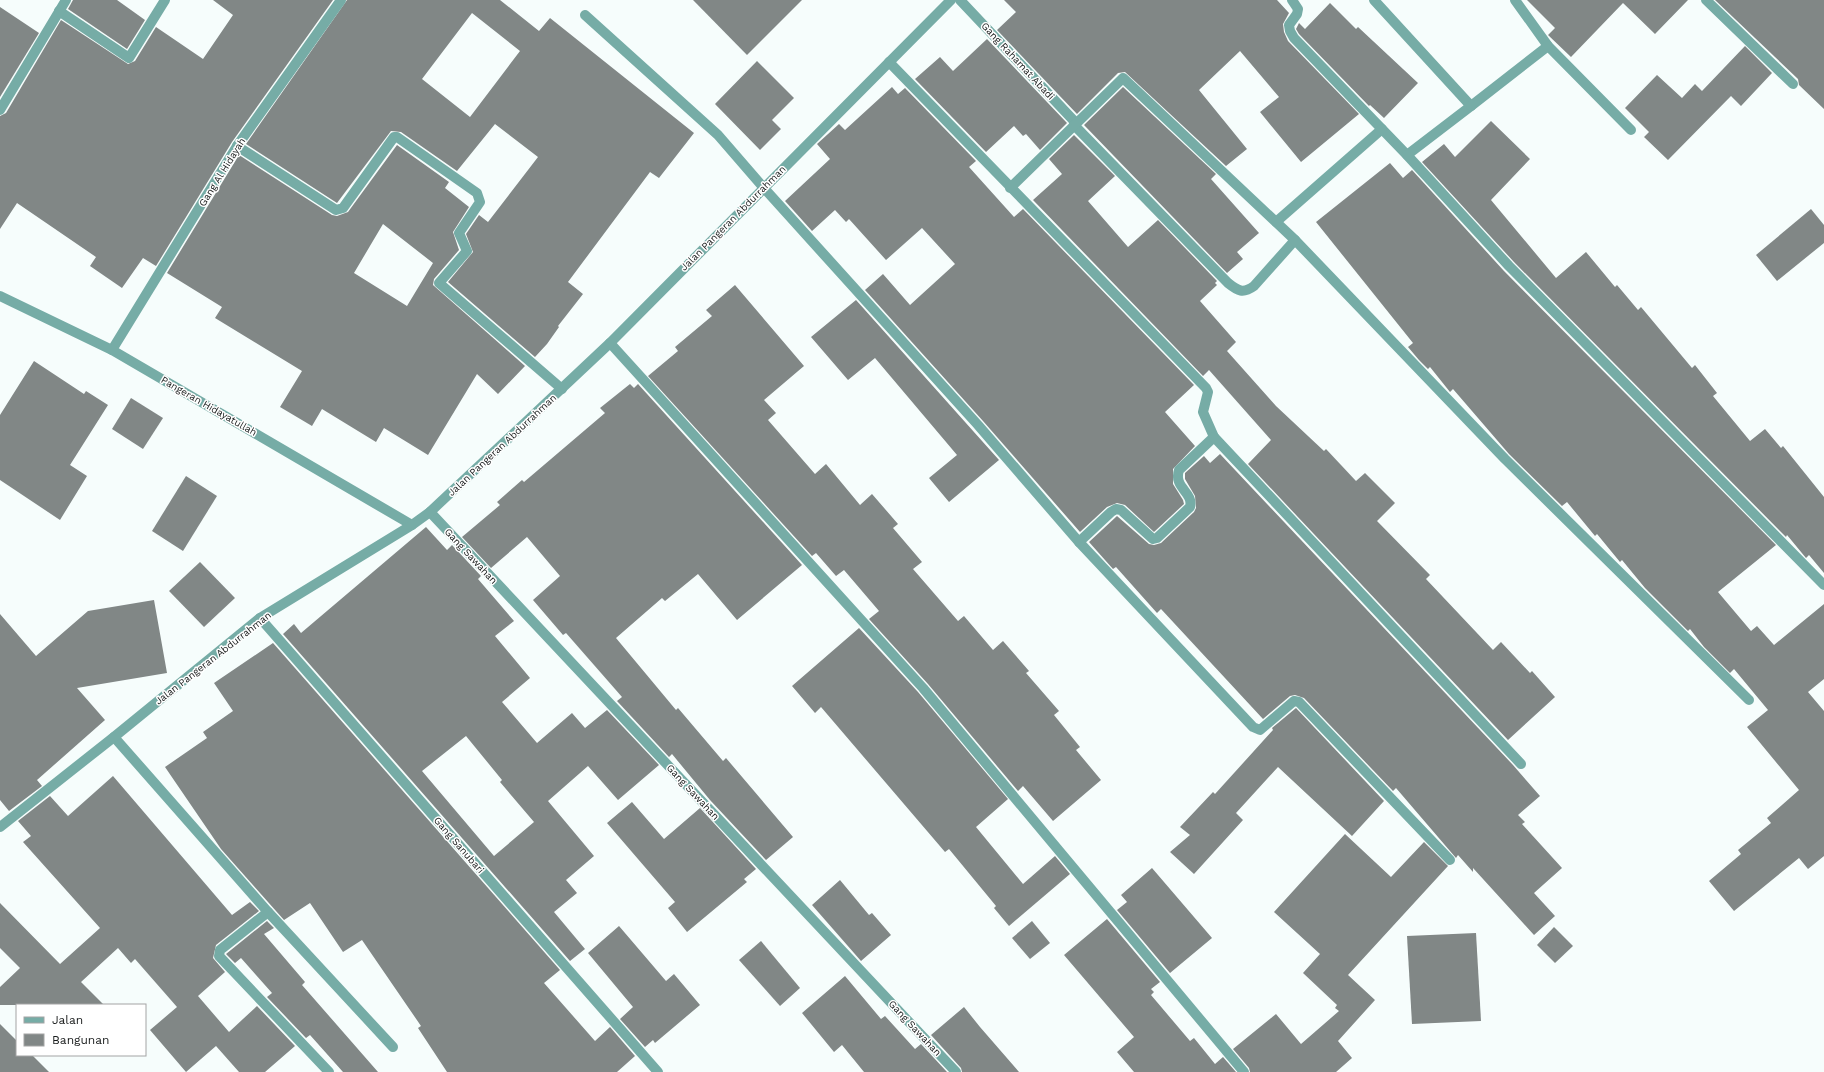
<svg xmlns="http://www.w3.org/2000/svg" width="1824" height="1072" font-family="'Work Sans',sans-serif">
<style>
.building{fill:#818786;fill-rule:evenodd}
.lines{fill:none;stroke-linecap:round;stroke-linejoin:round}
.minor{stroke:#76aca6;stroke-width:10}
.tertiary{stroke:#76aca6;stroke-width:10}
.labels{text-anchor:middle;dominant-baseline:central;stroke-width:3;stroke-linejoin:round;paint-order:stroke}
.street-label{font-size:10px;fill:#191c1c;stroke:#fff}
</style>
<rect width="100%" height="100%" fill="#f6fdfc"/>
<g class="building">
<polygon points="73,0 117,0 145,20 127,49 68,9"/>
<polygon points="213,0 333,0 232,142 156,266 143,258 122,288 90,266 96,257 17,203 0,229 0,116 6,113 61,20 128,64 135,61 156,27 203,59 233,15"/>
<path d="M347 0H500L539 31 550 18 694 133 659 178 650 172 568 282 583 294 558 326 559 327 547 344 535 357 448 282 473 252 466 234 479 215 488 222 538 157 495 124 457 171 401 132 391 131 337 203 246 144ZM472 13 520 51 470 117 422 79Z"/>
<polygon points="693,0 802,0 747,55"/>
<polygon points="1004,0 1277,0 1289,13 1283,24 1284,32 1288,41 1359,114 1301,162 1260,112 1279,97 1240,51 1199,90 1247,149 1226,166 1125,72 1118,73 1077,114 997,30 1016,12"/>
<polygon points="1527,0 1688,0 1655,34 1623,3 1571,57 1548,35 1555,28"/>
<polygon points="1715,0 1824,0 1824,109 1799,85 1798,79"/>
<polygon points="1330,3 1356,29 1358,27 1418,83 1384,118 1370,105 1369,106 1299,34 1296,29 1299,23 1305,29"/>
<polygon points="0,7 39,33 0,97"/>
<polygon points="987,39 1067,123 1040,150 1026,134 1023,136 1014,126 986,152 915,79 940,57 953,71"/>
<polygon points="1745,46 1772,73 1741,106 1731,96 1668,160 1644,137 1649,132 1625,108 1657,75 1682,98 1695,84 1702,91"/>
<polygon points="757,61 794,98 772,120 781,129 760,150 715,104"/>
<polygon points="892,87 898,94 905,88 976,161 969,167 1014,217 1023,209 1194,385 1165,412 1195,446 1173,469 1173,484 1183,500 1184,504 1154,532 1125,505 1117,503 1107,507 1080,532 983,421 865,290 883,274 910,305 955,264 922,228 886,260 849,219 846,222 835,210 812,231 785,201 830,159 817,144 839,124 845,130"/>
<polygon points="1123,87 1216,174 1211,179 1259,233 1237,252 1243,259 1227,273 1084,125"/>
<polygon points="1491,121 1530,159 1491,200 1556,278 1586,252 1615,287 1617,285 1638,310 1641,307 1692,368 1695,365 1717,393 1713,396 1750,441 1765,429 1781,448 1783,446 1824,497 1824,573 1809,555 1806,558 1787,535 1786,537 1514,262 1422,162 1444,144 1455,157"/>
<polygon points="1074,135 1115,176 1088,201 1128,247 1158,220 1217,281 1215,283 1217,285 1200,301 1236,342 1227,351 1276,406 1324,451 1326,449 1356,481 1365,473 1395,503 1377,521 1430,575 1426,579 1493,650 1501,642 1530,673 1532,671 1555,697 1508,740 1248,464 1271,440 1209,370 1203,376 1033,200 1062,174 1049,159"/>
<path d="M397 145 449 182 445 188 469 207 453 232 459 250 434 279 433 285 525 366 498 394 477 374 428 455 384 428 376 442 322 409 312 426 280 407 302 371 215 318 222 307 167 273 239 155 332 215 337 216 348 212ZM383 224 433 263 407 306 354 273Z"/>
<polygon points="1390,163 1403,178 1412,170 1504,271 1776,545 1718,592 1751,631 1757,626 1774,645 1824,604 1824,679 1808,692 1824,711 1824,856 1808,869 1799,858 1734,911 1709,881 1741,854 1738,850 1771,823 1767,818 1799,790 1747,727 1768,710 1734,669 1730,673 1704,647 1690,629 1688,631 1645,588 1622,560 1620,562 1597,534 1595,536 1567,502 1562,506 1509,454 1453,389 1450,392 1430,367 1428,369 1419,360 1408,347 1413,343 1316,222"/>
<polygon points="1811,209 1824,225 1824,243 1777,281 1756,255"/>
<polygon points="735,285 804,366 764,400 776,413 768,420 815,474 826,464 860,505 872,494 898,524 893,528 922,562 913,569 958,621 964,616 993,650 1003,641 1029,671 1026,673 1059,711 1054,715 1080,747 1076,750 1101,780 1053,821 1023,786 1018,791 928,684 869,619 879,611 844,570 836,576 816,553 812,556 648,376 678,351 675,347 712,316 706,310"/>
<polygon points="856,300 999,460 949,502 929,478 957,455 875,358 848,380 811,337"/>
<polygon points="34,361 84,394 86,391 108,405 70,465 87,476 60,520 0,480 0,415"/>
<polygon points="630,384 634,388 638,384 802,565 737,620 698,574 665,601 662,598 616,638 676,710 678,708 723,761 726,758 793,837 766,860 710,800 672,754 669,757 617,701 622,697 566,633 563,635 533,600 560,576 527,537 491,568 462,537 500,505 497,502 522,480 524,482 605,413 600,408"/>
<polygon points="131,398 163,418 143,449 112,429"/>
<polygon points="1220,454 1513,765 1540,796 1518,815 1525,822 1522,824 1562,868 1534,893 1555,916 1534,935 1473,868 1473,872 1458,855 1456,858 1396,788 1393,791 1304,698 1295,695 1290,696 1263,719 1161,609 1157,613 1116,567 1113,569 1089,542 1117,516 1149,544 1154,545 1161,543 1194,512 1196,508 1195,496 1185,479 1185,473 1204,456 1210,463"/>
<polygon points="186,476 217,496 183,551 152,531"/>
<path d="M426 527 447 550 452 545 481 576 478 579 514 621 495 636 530 678 502 702 537 743 572 713 585 728 607 710 659 765 618 800 588 766 548 801 594 856 566 880 577 893 554 912 585 949 570 961 283 634 294 624 301 633ZM466 736 502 780 500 782 534 822 494 856 422 771Z"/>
<polygon points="200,562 235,598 204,627 169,591"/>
<polygon points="154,600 167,673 77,688 105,720 37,780 42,786 9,811 0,800 0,614 36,656 88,611"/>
<polygon points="859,628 918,692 1008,799 976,827 1023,884 1055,856 1070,874 1009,926 994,908 996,906 949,849 945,852 821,707 815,713 792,686"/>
<polygon points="273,643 560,970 544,983 595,1041 610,1027 635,1056 617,1072 447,1072 418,1028 421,1026 362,940 343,952 310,903 284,920 221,849 165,767 207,738 203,732 233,711 214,683"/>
<polygon points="1296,708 1384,801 1352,836 1278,767 1236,813 1243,820 1194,874 1170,852 1190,835 1180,827 1213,792 1215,794 1273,730 1272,728"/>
<polygon points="113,776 232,915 250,902 259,911 216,945 213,958 225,972 198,996 229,1032 257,1006 295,1046 265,1072 239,1072 216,1046 186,1072 150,1030 177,1007 135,959 131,963 118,948 81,982 104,1005 0,1005 0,987 20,968 0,948 0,903 60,964 100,928 23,842 31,836 18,821 50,796 68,816"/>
<polygon points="632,802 664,839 700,808 756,869 744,879 747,882 687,932 668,908 675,902 607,823"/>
<polygon points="1345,834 1391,877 1424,842 1448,866 1348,975 1375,1000 1338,1041 1352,1058 1336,1072 1250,1072 1249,1068 1233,1049 1276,1014 1301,1044 1339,1011 1335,1008 1337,1005 1303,973 1320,954 1274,912"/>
<polygon points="1152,868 1212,938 1170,973 1117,910 1127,902 1121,895"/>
<polygon points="840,880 869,915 872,913 891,935 861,961 812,905"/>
<polygon points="1107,919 1160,982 1151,989 1154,992 1151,995 1190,1041 1194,1038 1215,1064 1223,1057 1236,1072 1134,1072 1117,1052 1134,1037 1064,955"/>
<polygon points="267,921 274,928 264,934 305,982 302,985 378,1072 343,1072 310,1035 306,1038 267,997 272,993 241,958 235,963 226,954"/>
<polygon points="1032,921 1050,943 1030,959 1012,938"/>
<polygon points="619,926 666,981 674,974 700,1005 655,1043 653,1040 645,1047 620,1019 633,1007 588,953"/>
<polygon points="1554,927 1573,946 1555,963 1537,945"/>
<polygon points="1476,933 1481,1021 1412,1024 1407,936"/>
<polygon points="761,941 800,988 780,1006 739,960"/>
<polygon points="845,976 881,1019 885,1016 915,1049 921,1044 947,1072 864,1072 842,1045 834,1052 802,1013"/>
<polygon points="964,1007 980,1027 1019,1072 962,1072 961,1068 931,1035"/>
<polygon points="0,1024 17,1041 17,1055 32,1055 49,1072 0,1072"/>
</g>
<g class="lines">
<g class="minor">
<polyline points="960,0 1076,123"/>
<polyline points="1292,0 1298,9 1297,14 1289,25 1290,31 1294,38 1407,155 1509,266 1824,585"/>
<polyline points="1374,0 1471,106 1407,155"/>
<polyline points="1515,0 1548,46 1631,130"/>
<polyline points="1706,0 1793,84"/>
<polyline points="59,11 129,58 165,0"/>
<polyline points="585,15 718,135 763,187 978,425 1079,542 1253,727 1260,730 1294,701 1299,702 1450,860"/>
<path d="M889 62 1206 388 1208 392 1203 412 1214 437 1179 470C1173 488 1194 492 1190 507L1157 538 1153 539 1121 510 1116 509 1111 512 1079 542"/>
<polyline points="1471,106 1548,46"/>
<polyline points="0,110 66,0"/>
<path d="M1074 125 1228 283C1238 291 1243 294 1254 286L1295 240"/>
<polyline points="237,146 336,210 343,208 394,137 397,137 477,193 480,202 459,233 467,251 439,283 562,389"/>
<polyline points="1010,188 1123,78 1295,240 1505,459 1749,700"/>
<polyline points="1276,222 1382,129"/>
<polyline points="610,343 923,688 1244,1072"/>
<polyline points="112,350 237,146 341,0"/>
<polyline points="1214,437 1521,764"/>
<polyline points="430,512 956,1072"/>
<polyline points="260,618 658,1072"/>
<polyline points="114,737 268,912 220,950 219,956 329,1072"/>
<polyline points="268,912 393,1047"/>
</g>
<g class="tertiary">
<polyline points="0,296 112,350 412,525"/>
<polyline points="0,827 114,737 260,618 412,525 430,512 610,343 951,0"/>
</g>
</g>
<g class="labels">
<g class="street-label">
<text transform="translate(1018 61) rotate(47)">Gang Rahamat Abadi</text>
<text transform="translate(222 172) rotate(-58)">Gang Al Hidayah</text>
<text transform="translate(733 218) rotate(-45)">Jalan Pangeran Abdurrahman</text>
<text transform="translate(209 406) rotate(30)">Pangeran Hidayatullah</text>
<text transform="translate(502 445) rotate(-43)">Jalan Pangeran Abdurrahman</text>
<text transform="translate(471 556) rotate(47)">Gang Sawahan</text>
<text transform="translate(213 658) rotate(-38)">Jalan Pangeran Abdurrahman</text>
<text transform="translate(693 792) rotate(47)">Gang Sawahan</text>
<text transform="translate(459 845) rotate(49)">Gang Sanubari</text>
<text transform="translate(915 1028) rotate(47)">Gang Sawahan</text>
</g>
</g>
<rect x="16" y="1004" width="130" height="52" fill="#ffffff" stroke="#a3a4a4"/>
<rect x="24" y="1017" width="20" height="6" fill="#76aca6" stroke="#a3a4a4"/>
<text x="52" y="1024" font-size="12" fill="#191c1c">Jalan</text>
<rect x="24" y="1034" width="20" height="12" fill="#818786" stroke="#a3a4a4"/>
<text x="52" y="1044" font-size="12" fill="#191c1c">Bangunan</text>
</svg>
